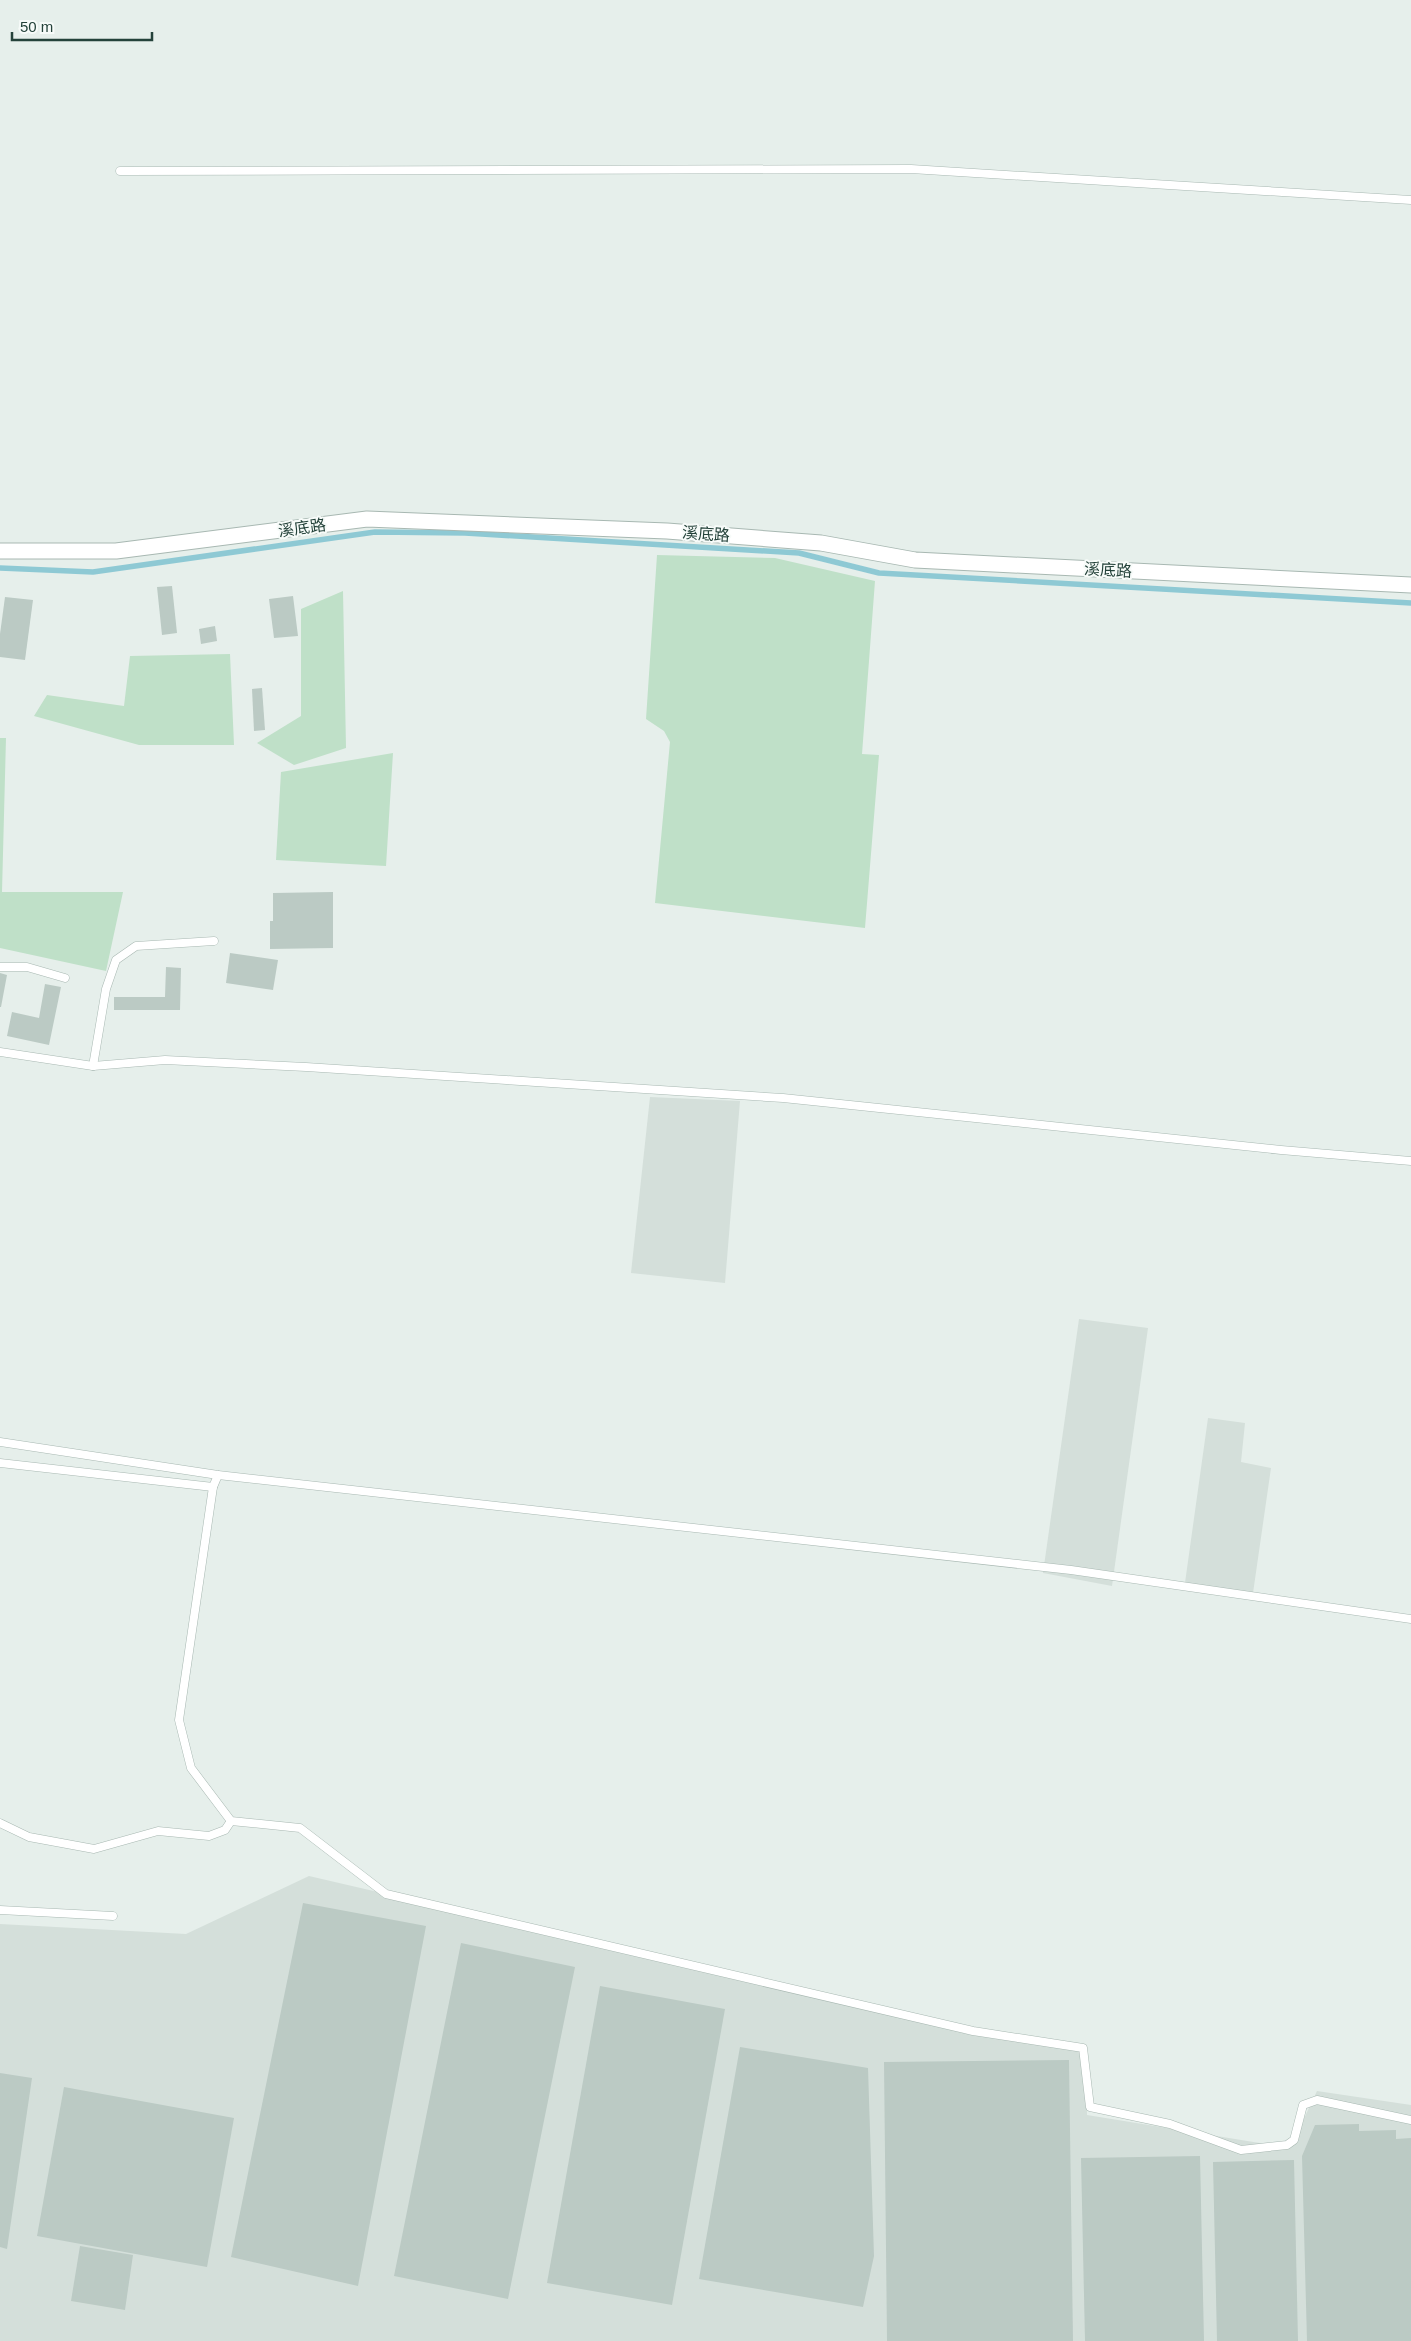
<svg xmlns="http://www.w3.org/2000/svg" width="1411" height="2341" font-family="Arial,'Noto Sans TC',sans-serif">
<style>
.built{fill:#d4dfda}
.green{fill:#bfe0c8}
.lines{fill:none;stroke-linecap:round;stroke-linejoin:round}
.stream{stroke:#8ec9d4;stroke-width:5.5}
.building{fill:#bbcac4}
.service-casing{stroke:#a8b8b2;stroke-width:9}
.minor-casing{stroke:#a8b8b2;stroke-width:17}
.service{stroke:#fff;stroke-width:8}
.minor{stroke:#fff;stroke-width:15}
.labels{text-anchor:middle;dominant-baseline:central;stroke-width:4;stroke-linejoin:round;paint-order:stroke}
.street-label{font-size:16px;fill:#24423a;stroke:#f7fbf9}
</style>
<rect width="100%" height="100%" fill="#e6efeb"/>
<g class="built">
<polygon points="650,1097 740,1101 725,1283 631,1273"/>
<polygon points="1079,1319 1148,1328 1112,1586 1043,1573"/>
<polygon points="1208,1418 1245,1423 1241,1462 1271,1468 1253,1593 1184,1590"/>
<polygon points="309,1876 884,2010 1086,2051 1087,2115 1290,2148 1317,2091 1411,2105 1411,2341 0,2341 0,1924 186,1934"/>
</g>
<g class="green">
<polygon points="657,555 775,558 875,581 862,754 879,755 865,928 655,903 670,742 664,731 646,719"/>
<polygon points="343,591 346,748 294,765 257,743 301,716 301,609"/>
<polygon points="230,654 234,745 139,745 34,716 47,695 124,706 130,656"/>
<polygon points="0,738 6,738 2,892 123,892 106,971 0,948"/>
<polygon points="393,753 386,866 276,860 281,772"/>
</g>
<g class="lines">
<polyline class="stream" points="0,568 93,572 375,532 465,533 799,553 879,573 1411,603"/>
</g>
<g class="building">
<polygon points="172,586 177,633 162,635 157,587"/>
<polygon points="293,596 298,636 274,638 269,599"/>
<polygon points="5,597 33,600 25,660 0,657 0,634"/>
<polygon points="215,626 217,641 201,644 199,629"/>
<polygon points="262,688 265,730 254,731 252,689"/>
<polygon points="333,892 333,948 270,949 270,921 273,921 273,893"/>
<polygon points="230,953 278,960 273,990 226,983"/>
<polygon points="166,967 181,968 180,1010 114,1010 114,997 165,997"/>
<polygon points="0,973 7,975 1,1007 0,1007"/>
<polygon points="45,984 61,987 49,1045 7,1036 12,1012 39,1018"/>
<polygon points="303,1903 426,1926 358,2286 231,2257"/>
<polygon points="461,1943 575,1967 508,2299 394,2276"/>
<polygon points="600,1986 725,2009 672,2305 547,2283"/>
<polygon points="740,2047 868,2068 874,2256 863,2307 699,2279"/>
<polygon points="1069,2060 1073,2341 887,2341 884,2062"/>
<polygon points="0,2073 32,2078 7,2249 0,2247"/>
<polygon points="64,2087 234,2118 207,2267 37,2236"/>
<polygon points="1359,2124 1359,2131 1396,2130 1396,2139 1411,2138 1411,2341 1307,2341 1302,2156 1315,2125"/>
<polygon points="1200,2156 1204,2341 1085,2341 1081,2158"/>
<polygon points="1294,2160 1298,2341 1217,2341 1213,2162"/>
<polygon points="80,2246 133,2255 125,2310 71,2301"/>
</g>
<g class="lines">
<defs>
<g id="service">
<polyline points="120,171 911,169 1411,200"/>
<polyline points="0,967 27,967 65,978"/>
<polyline points="0,1052 93,1066 165,1060 306,1067 783,1098 1281,1150 1411,1161"/>
<polyline points="93,1066 106,989 116,960 136,946 214,941"/>
<polyline points="0,1442 218,1475 1071,1570 1411,1619"/>
<polyline points="0,1463 213,1487"/>
<polyline points="218,1475 213,1487 179,1720 191,1768 231,1821 300,1828 386,1894 973,2031 1083,2048 1090,2107 1170,2124 1241,2150 1287,2145 1294,2140 1303,2105 1317,2100 1411,2120"/>
<polyline points="0,1823 29,1837 94,1849 158,1831 209,1836 225,1830 231,1821"/>
<polyline points="0,1910 113,1916"/>
</g>
<polyline id="minor" points="0,551 116,551 367,519 667,531 821,543 915,560 1411,585"/>
</defs>
<use href="#service" class="service-casing"/>
<use href="#minor" class="minor-casing"/>
<use href="#service" class="service"/>
<use href="#minor" class="minor"/>
</g>
<g class="labels">
<g class="street-label">
<text transform="translate(302 528) rotate(-8)">溪底路</text>
<text transform="translate(706 534) rotate(4)">溪底路</text>
<text transform="translate(1108 570) rotate(3)">溪底路</text>
</g>
</g>
<path d="M12 32v8h140v-8" fill="none" stroke="#24423a" stroke-width="2.5"/>
<text x="20" y="32" font-size="15" fill="#24423a" stroke="#f7fbf9" stroke-width="4" paint-order="stroke">50 m</text>
</svg>
